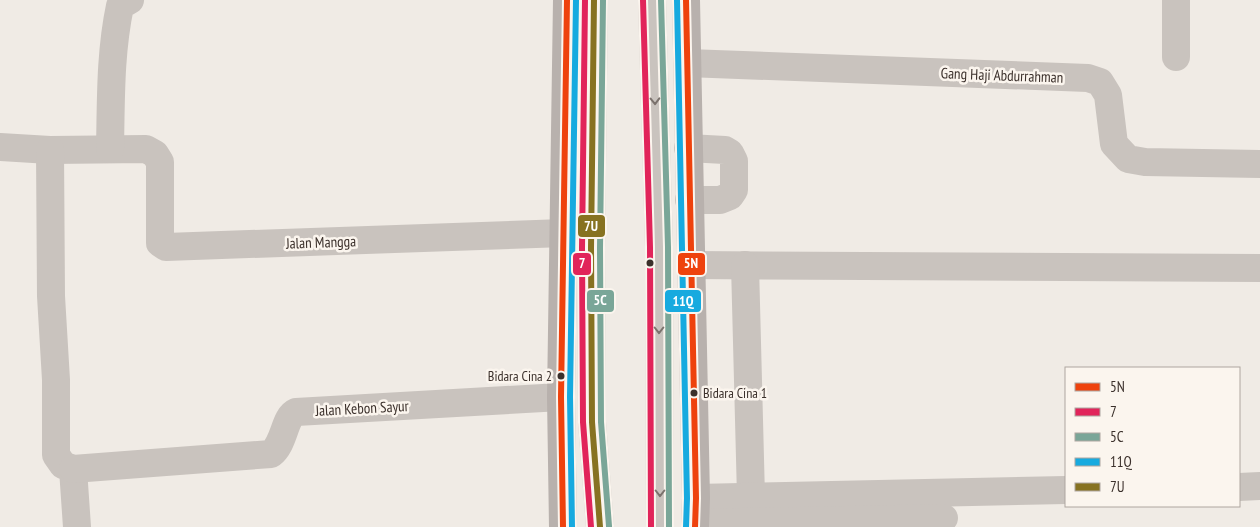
<svg xmlns="http://www.w3.org/2000/svg" width="1260" height="527" font-family="'PT Sans Narrow',sans-serif">
<style>
.lines{fill:none;stroke-linecap:round;stroke-linejoin:round}
.minor{stroke:#c9c3be;stroke-width:28}
.major{stroke:#b8b1ad;stroke-width:28}
.bus-1-casing{stroke:#fbf5ee;stroke-width:10}
.bus-2-casing{stroke:#fbf5ee;stroke-width:10}
.bus-3-casing{stroke:#fbf5ee;stroke-width:10}
.bus-4-casing{stroke:#fbf5ee;stroke-width:10}
.bus-5-casing{stroke:#fbf5ee;stroke-width:10}
.bus-1{stroke:#ee420d;stroke-width:6}
.bus-2{stroke:#e1245a;stroke-width:6}
.bus-3{stroke:#7aa698;stroke-width:6}
.bus-4{stroke:#17aadf;stroke-width:6}
.bus-5{stroke:#877221;stroke-width:6}
.oneway{stroke:#7b726d}
.bus-dot{fill:#3b302b;stroke:#fbf5ee;stroke-width:2}
.labels{text-anchor:middle;dominant-baseline:central;stroke-width:5;stroke-linejoin:round;paint-order:stroke}
.bus-label{font-size:14px;fill:#3b302b;stroke:#fbf5ee;text-anchor:end}
.street-label{font-size:15px;fill:#3b302b;stroke:#fbf5ee}
.line-badge{stroke:#fbf5ee;stroke-width:2}
.badge-label{font-size:14px;text-anchor:middle;font-weight:bold;fill:#fff}
</style>
<rect width="100%" height="100%" fill="#f0ebe5"/>
<g class="lines">
<g class="minor">
<polyline points="594,0 591,248 592,422 600,527"/>
<polyline points="652,0 659,247 660,527"/>
<polyline points="1176,0 1176,57"/>
<polyline points="687,63 1088,78 1100,82 1108,95 1114,144 1128,159 1145,162 1260,164"/>
<polyline points="0,147 50,150 146,149 155,154 160,162 160,243 166,247 564,233"/>
<polyline points="688,148 725,150 730,153 734,161 734,190 730,196 720,200 689,200"/>
<path d="M110 149C111 101 110 53 120 6L130 0"/>
<polyline points="50,150 51,296 56,380 56,455 63,465 73,469 77,527"/>
<polyline points="690,265 1260,268"/>
<polyline points="745,265 751,497"/>
<path d="M73 469 271 454C285 443 284 417 296 412L561 397"/>
<polyline points="1239,487 1260,486"/>
<polyline points="696,498 1066,490"/>
<polyline points="695,523 944,518"/>
</g>
<g class="major">
<polyline points="686,0 696,498 695,527"/>
<polyline points="563,527 561,397 567,0"/>
</g>
<defs>
<g id="bus-1">
<polyline points="686,0 696,498 695,527"/>
<polyline points="563,527 561,397 567,0"/>
</g>
<g id="bus-2">
<polyline points="585,0 582,248 583,422 591,527"/>
<polyline points="643,0 650,247 651,527"/>
</g>
<g id="bus-3">
<polyline points="603,0 600,248 601,422 609,526"/>
<polyline points="661,0 668,247 669,527"/>
</g>
<g id="bus-4">
<polyline points="677,0 687,498 686,527"/>
<polyline points="572,527 570,397 576,0"/>
</g>
<polyline id="bus-5" points="594,0 591,248 592,422 600,527"/>
</defs>
<use href="#bus-1" class="bus-1-casing"/>
<use href="#bus-2" class="bus-2-casing"/>
<use href="#bus-3" class="bus-3-casing"/>
<use href="#bus-4" class="bus-4-casing"/>
<use href="#bus-5" class="bus-5-casing"/>
<use href="#bus-1" class="bus-1"/>
<use href="#bus-2" class="bus-2"/>
<use href="#bus-3" class="bus-3"/>
<use href="#bus-4" class="bus-4"/>
<use href="#bus-5" class="bus-5"/>
</g>
<defs><path id="oneway-chevron" d="M-2-3.5L2.5 0L-2 3.5" fill="none" stroke-width="1.6" stroke-linecap="round" stroke-linejoin="round" transform="scale(1.25)"/></defs>
<g class="oneway">
<use href="#oneway-chevron" transform="translate(655 101) rotate(89)"/>
<use href="#oneway-chevron" transform="translate(659 330) rotate(90)"/>
<use href="#oneway-chevron" transform="translate(660 493) rotate(90)"/>
</g>
<g class="bus-dot">
<circle cx="650" cy="263" r="4.5"/>
<circle cx="561" cy="376" r="4.5"/>
<circle cx="694" cy="393" r="4.5"/>
</g>
<g class="labels">
<g class="bus-label">
<text x="552" y="376">Bidara Cina 2</text>
<text x="703" y="393" text-anchor="start">Bidara Cina 1</text>
</g>
<g class="street-label">
<text transform="translate(1002 75) rotate(2)">Gang Haji Abdurrahman</text>
<text transform="translate(321 242) rotate(-2)">Jalan Mangga</text>
<text transform="translate(362 408) rotate(-3)">Jalan Kebon Sayur</text>
</g>
</g>
<g class="line-badge">
<rect x="577" y="214" width="29" height="24" rx="5" fill="#877221"/>
<rect x="677" y="252" width="29" height="24" rx="5" fill="#ee420d"/>
<rect x="572" y="252" width="20" height="24" rx="5" fill="#e1245a"/>
<rect x="586" y="289" width="29" height="24" rx="5" fill="#7aa698"/>
<rect x="664" y="289" width="38" height="24" rx="5" fill="#17aadf"/>
</g>
<g class="badge-label">
<text x="591" y="231">7U</text>
<text x="691" y="268">5N</text>
<text x="582" y="268">7</text>
<text x="600" y="305">5C</text>
<text x="683" y="306">11Q</text>
</g>
<rect x="1065" y="367" width="175" height="140" fill="#fbf5ee" stroke="#aea6a0"/>
<rect x="1075" y="383" width="25" height="8" fill="#ee420d" stroke="#aea6a0"/>
<text x="1110" y="392" font-size="15" fill="#3b302b">5N</text>
<rect x="1075" y="408" width="25" height="8" fill="#e1245a" stroke="#aea6a0"/>
<text x="1110" y="417" font-size="15" fill="#3b302b">7</text>
<rect x="1075" y="433" width="25" height="8" fill="#7aa698" stroke="#aea6a0"/>
<text x="1110" y="442" font-size="15" fill="#3b302b">5C</text>
<rect x="1075" y="458" width="25" height="8" fill="#17aadf" stroke="#aea6a0"/>
<text x="1110" y="467" font-size="15" fill="#3b302b">11Q</text>
<rect x="1075" y="483" width="25" height="8" fill="#877221" stroke="#aea6a0"/>
<text x="1110" y="492" font-size="15" fill="#3b302b">7U</text>
</svg>
